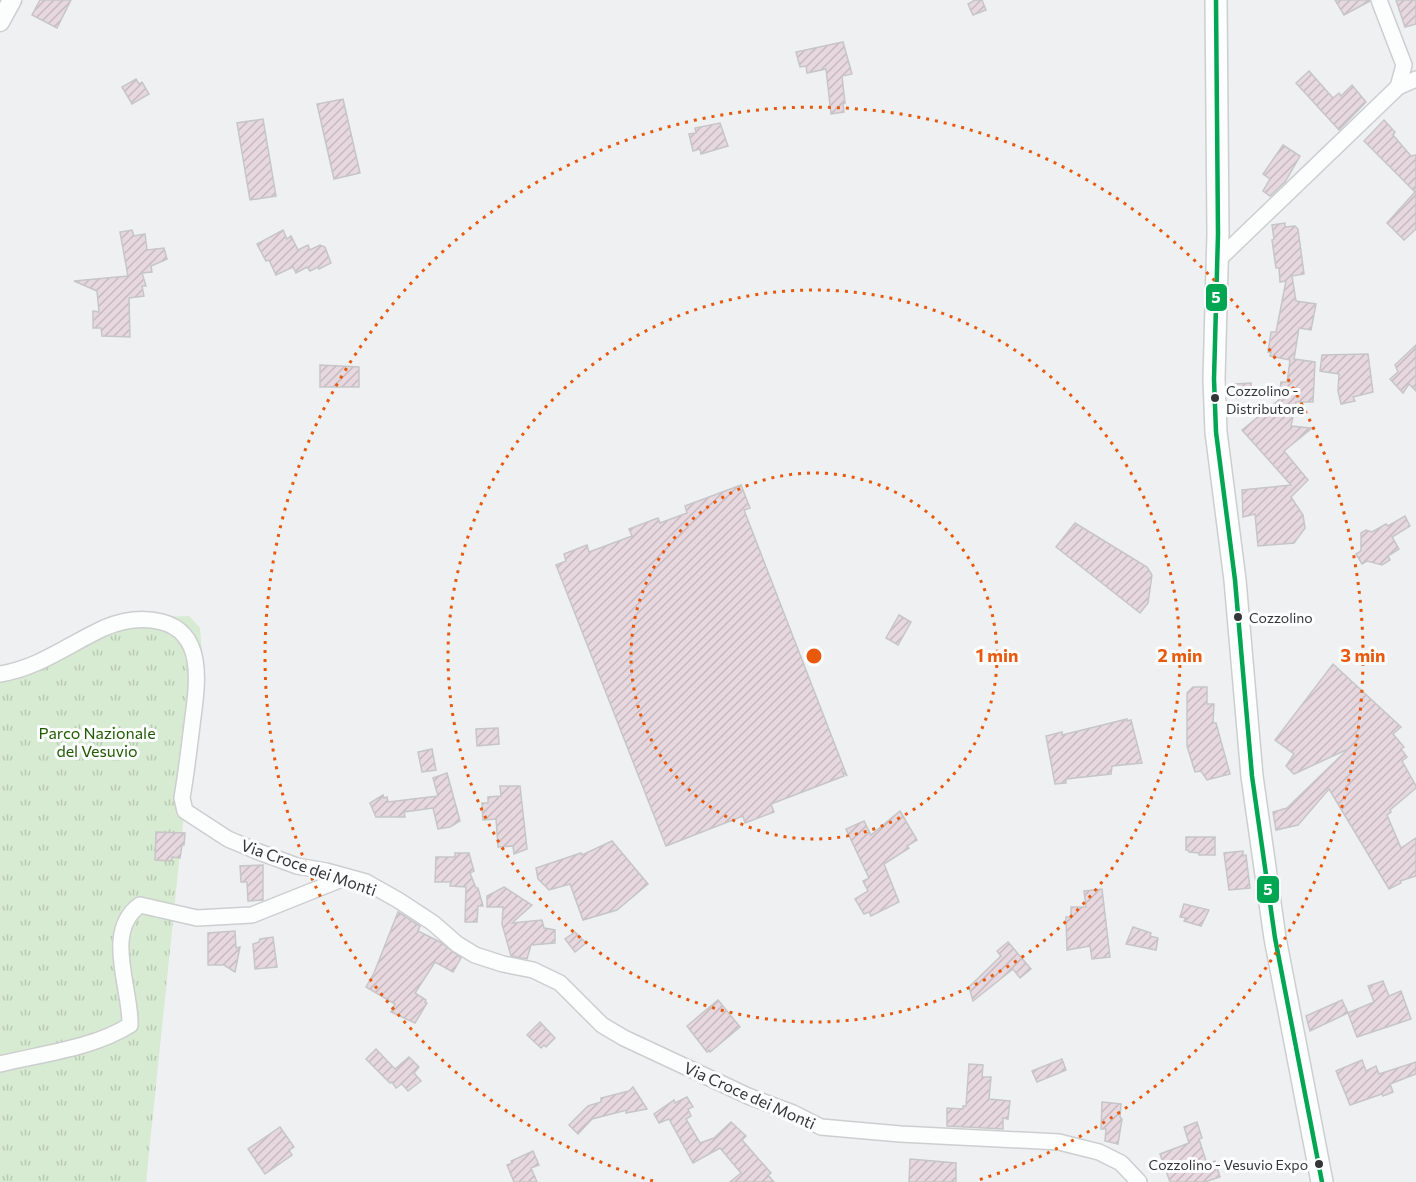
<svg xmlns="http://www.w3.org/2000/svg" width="1416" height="1182" font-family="Commissioner,sans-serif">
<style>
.park{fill:url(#park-tufts)}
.building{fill:url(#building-hatch);stroke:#c6c6c7;stroke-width:1.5}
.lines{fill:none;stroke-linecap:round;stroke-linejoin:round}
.minor-casing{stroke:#cccecf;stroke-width:18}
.tertiary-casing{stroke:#cccecf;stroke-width:21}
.secondary-casing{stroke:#cccecf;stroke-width:24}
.minor{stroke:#fcfdfd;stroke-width:15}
.tertiary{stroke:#fcfdfd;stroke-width:18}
.secondary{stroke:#fcfdfd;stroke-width:21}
.bus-1-casing{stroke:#fbfdff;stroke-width:9}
.bus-1{stroke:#00a651;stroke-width:4.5}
.ring{fill:none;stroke:#e8590c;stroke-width:3;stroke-dasharray:3 6}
.bus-dot{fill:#343536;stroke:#fbfdff;stroke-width:2}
.labels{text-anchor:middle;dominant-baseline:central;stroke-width:6;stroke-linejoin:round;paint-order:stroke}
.bus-label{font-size:14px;fill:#343536;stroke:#fbfdff;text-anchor:start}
.park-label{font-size:16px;fill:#215900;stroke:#fbfdff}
.street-label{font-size:16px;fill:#343536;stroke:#fbfdff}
.centre{fill:#e8590c;stroke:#fbfdff;stroke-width:3}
.ring-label{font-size:18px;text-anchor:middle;font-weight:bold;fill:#e8590c;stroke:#fbfdff;stroke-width:6;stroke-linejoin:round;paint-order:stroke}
.line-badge{stroke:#fbfdff;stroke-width:2}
.badge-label{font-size:16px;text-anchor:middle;font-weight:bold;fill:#fff}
</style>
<defs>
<pattern id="park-tufts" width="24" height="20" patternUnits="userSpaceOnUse" patternTransform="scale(1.5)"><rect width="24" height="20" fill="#d6ebd1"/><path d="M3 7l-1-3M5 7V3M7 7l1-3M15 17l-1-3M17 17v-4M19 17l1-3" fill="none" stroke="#b8cab4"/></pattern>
<pattern id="building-hatch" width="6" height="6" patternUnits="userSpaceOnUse" patternTransform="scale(1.5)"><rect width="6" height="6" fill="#e6d8de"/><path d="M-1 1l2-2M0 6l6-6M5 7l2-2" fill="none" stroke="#c6babf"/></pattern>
</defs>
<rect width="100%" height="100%" fill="#eef0f2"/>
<polygon class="park" points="189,616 200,628 203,668 202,693 184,814 146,1182 0,1182 0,661 1,672 97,629 164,617"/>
<g class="building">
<polygon points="40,0 71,0 57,28 32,15"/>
<polygon points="975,0 982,0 986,10 973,15 968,4"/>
<polygon points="1335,0 1369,0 1370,1 1344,15"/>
<polygon points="1396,0 1416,0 1416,24 1405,27"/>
<polygon points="843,42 852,74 842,76 845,103 843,104 844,112 831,114 826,69 807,73 806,66 800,67 796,52"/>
<polygon points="1309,71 1333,98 1339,93 1341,96 1352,85 1366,102 1339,130 1296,83"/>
<polygon points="136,79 139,84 142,82 149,94 132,104 122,87"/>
<polygon points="343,99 360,173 334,179 317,104"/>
<polygon points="263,119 276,196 250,200 237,123"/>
<polygon points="1384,120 1395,132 1393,135 1411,156 1416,155 1416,229 1404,240 1387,223 1415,192 1364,141"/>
<polygon points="720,123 728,146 701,154 700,149 693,151 689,134 696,133 695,128"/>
<polygon points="1283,145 1300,156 1285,182 1270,196 1263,191 1270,179 1263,174"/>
<polygon points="1285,223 1285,227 1295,226 1298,229 1304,274 1292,276 1296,301 1316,304 1311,330 1299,328 1294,359 1315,362 1313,402 1296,402 1291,426 1312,428 1284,451 1308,480 1291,497 1303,515 1305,528 1294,543 1258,546 1255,514 1243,517 1242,490 1291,485 1242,430 1285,395 1279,395 1281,382 1287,382 1290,360 1270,356 1271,352 1268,352 1271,332 1276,332 1286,281 1280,282 1279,268 1276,268 1272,240 1274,239 1272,225"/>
<polygon points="132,230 134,236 145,234 147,250 164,248 167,259 151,266 152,272 142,273 146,286 142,286 144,296 129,298 130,337 102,336 101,328 93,328 93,311 99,312 97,291 74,281 128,276 120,232"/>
<polygon points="283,230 287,239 291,236 298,250 308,245 310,250 320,245 325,247 331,263 319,269 318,267 310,271 307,267 296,273 293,267 276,275 269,260 266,261 257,244"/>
<polygon points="1416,345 1416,391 1409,384 1403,393 1390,379 1398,372 1395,365"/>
<polygon points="1368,354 1373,392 1353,397 1355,401 1341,404 1338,391 1339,374 1320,371 1322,355"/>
<polygon points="320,365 359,367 359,387 320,387"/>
<polygon points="1251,383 1252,397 1236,398 1235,384"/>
<polygon points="741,485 750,508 744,510 847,776 842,771 844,776 771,804 774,812 745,823 743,816 666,846 556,565 566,561 564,554 587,545 589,552 632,536 629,529 658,518 660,523 687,513 685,506"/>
<polygon points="1405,516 1410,526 1392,537 1399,549 1388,556 1390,560 1382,565 1367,561 1362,564 1356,554 1361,551 1361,533 1366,530 1372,532 1386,524 1388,526"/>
<polygon points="1075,523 1147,567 1152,575 1148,603 1140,613 1056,547"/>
<polygon points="899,615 911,622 898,645 886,638"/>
<polygon points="1333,664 1401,727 1393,734 1404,747 1401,749 1407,757 1402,761 1416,786 1416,788 1390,810 1391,812 1387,815 1401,848 1416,838 1416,876 1400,881 1401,883 1389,889 1329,789 1298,825 1276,830 1273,812 1287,808 1348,749 1294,774 1286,766 1294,754 1275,740"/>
<polygon points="1193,687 1207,687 1207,704 1214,704 1213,723 1216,723 1230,774 1207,780 1201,771 1195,772 1187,746 1187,693"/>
<polygon points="1127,719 1127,721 1131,720 1142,763 1112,766 1111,774 1066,779 1066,783 1055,784 1046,736 1062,732 1062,735"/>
<polygon points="498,728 499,744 477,746 476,729"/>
<polygon points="432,749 436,770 422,772 418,752"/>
<polygon points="447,773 460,821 450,827 438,829 433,808 404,812 405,817 376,817 370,803 383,795 384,798 387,797 388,802 438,796 433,778"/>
<polygon points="500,786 520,786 527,849 514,854 513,846 498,847 496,819 483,820 482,803 488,803 488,797 501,796"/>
<polygon points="900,811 917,840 907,846 909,848 884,864 899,902 871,916 869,912 864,914 855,899 868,891 863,881 869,878 846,829 864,821 871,835"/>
<polygon points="156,832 185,833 184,845 182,845 180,858 172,857 172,861 155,860"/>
<polygon points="1186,837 1215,837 1215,855 1199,855 1199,853 1189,852 1188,850 1186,850"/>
<polygon points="612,841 648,884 617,910 583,920 570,884 549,890 538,879 536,868 581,853 582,855"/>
<polygon points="1243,851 1243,856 1246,855 1250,888 1229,890 1224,853"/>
<polygon points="455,853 469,853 474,871 470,873 476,888 478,888 483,906 478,906 477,922 465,922 466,887 450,886 451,882 435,882 436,857 455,857"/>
<polygon points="263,865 263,900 248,901 247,882 241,882 240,866"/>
<polygon points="504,887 532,905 512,923 542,920 544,928 555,930 555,943 531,945 527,959 511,956 502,924 503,907 487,907 487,896"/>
<polygon points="1102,889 1110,957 1092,959 1090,946 1067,950 1066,917 1071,917 1071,907 1086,907 1084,891"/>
<polygon points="1184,904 1209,910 1201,926 1184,921 1186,918 1180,917"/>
<polygon points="398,912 420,926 418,931 442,943 461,958 453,972 435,962 415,993 426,1000 425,1002 427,1003 415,1023 391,1012 395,1004 366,987 374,973"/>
<polygon points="1133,927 1151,933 1150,936 1158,938 1156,950 1126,944"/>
<polygon points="235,931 236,948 240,947 235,972 224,965 208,965 208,933"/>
<polygon points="575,932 586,943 575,952 565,939"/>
<polygon points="273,937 277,967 255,969 253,944 259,942 260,939"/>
<polygon points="1008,942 1031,969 1020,978 1013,969 973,1001 969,987 1001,956 997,951"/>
<polygon points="1383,981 1389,996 1401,991 1411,1019 1357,1037 1348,1013 1374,1002 1368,986"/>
<polygon points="718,1000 740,1027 710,1052 709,1050 707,1052 687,1026"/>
<polygon points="1342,1000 1348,1013 1310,1031 1306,1016"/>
<polygon points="540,1022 555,1038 546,1047 544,1045 541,1048 527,1035"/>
<polygon points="376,1049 395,1069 409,1057 419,1067 414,1073 421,1081 408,1091 402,1084 396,1088 392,1082 390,1083 366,1059"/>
<polygon points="1062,1059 1066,1070 1037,1082 1032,1071"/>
<polygon points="1362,1060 1366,1071 1376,1066 1379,1074 1416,1062 1416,1074 1390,1084 1393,1092 1383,1096 1382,1094 1350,1105 1336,1071"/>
<polygon points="969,1064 983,1065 982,1077 991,1077 989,1099 1010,1101 1008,1119 1003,1118 1003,1129 947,1126 947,1108 963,1109 963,1106 966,1106"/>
<polygon points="633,1087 647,1109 626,1113 627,1110 592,1119 578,1134 569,1125 588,1106 601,1102 601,1098 629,1091"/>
<polygon points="687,1097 693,1107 688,1109 691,1116 686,1119 700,1143 714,1138 731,1122 746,1136 742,1140 771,1173 768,1175 774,1182 730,1182 741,1173 720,1148 693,1163 669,1119 659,1123 654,1114 674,1100 675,1103"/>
<polygon points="1102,1102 1121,1104 1120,1117 1122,1119 1118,1144 1105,1141 1106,1129 1101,1129"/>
<polygon points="1197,1122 1202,1138 1199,1139 1207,1164 1215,1161 1220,1177 1205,1182 1170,1182 1160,1154 1189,1143 1184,1127"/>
<polygon points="280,1127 294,1147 289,1150 292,1155 265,1174 248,1149"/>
<polygon points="533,1151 539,1165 531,1168 537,1182 514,1182 507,1165 512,1163 511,1161"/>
<polygon points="910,1159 956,1163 956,1182 909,1182"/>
</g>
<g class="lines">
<defs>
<g id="minor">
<polyline points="1379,0 1404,65 1398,87"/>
<polyline points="1217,261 1398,87 1416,79"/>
<path d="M0 674C39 668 69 644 104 628 123 620 142 617 162 622 208 634 196 691 192 725 189 750 186 774 182 798L185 811 228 839 259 852 297 866 326 871 366 882 398 900 433 923 457 944 475 955 503 964 533 970 560 983 602 1025 624 1038 748 1096 793 1113 821 1127 900 1134 1059 1142 1099 1152 1121 1163 1139 1182"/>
<path d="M0 1064C41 1054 94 1048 130 1025 131 988 103 931 140 905L197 918 252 915 347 877"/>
</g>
<polyline id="tertiary" points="0,22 12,0"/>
<polyline id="secondary" points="1216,0 1218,234 1214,379 1216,432 1235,580 1252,776 1275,938 1322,1182"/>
</defs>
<use href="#minor" class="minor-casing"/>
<use href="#tertiary" class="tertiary-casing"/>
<use href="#secondary" class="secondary-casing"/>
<use href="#minor" class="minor"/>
<use href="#tertiary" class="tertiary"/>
<use href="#secondary" class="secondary"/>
<defs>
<polyline id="bus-1" points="1216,0 1218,234 1214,379 1216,432 1235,580 1252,776 1275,938 1322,1182"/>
</defs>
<use href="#bus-1" class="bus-1-casing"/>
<use href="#bus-1" class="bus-1"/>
</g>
<g class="ring">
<circle cx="814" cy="656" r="183"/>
<circle cx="814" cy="656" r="366"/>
<path d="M653 1181A549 549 0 1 1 975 1181"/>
</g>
<g class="bus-dot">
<circle cx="1215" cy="398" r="5"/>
<circle cx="1238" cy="617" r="5"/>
<circle cx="1319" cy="1164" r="5"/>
</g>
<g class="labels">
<g class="bus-label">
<text x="1226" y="390">Cozzolino -<tspan x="1226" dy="18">Distributore</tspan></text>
<text x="1249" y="617">Cozzolino</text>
<text x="1308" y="1164" text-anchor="end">Cozzolino - Vesuvio Expo</text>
</g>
<g class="park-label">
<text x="97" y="732">Parco Nazionale<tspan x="97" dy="18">del Vesuvio</tspan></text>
</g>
<g class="street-label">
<text transform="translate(309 867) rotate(19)">Via Croce dei Monti</text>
<text transform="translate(750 1095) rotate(24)">Via Croce dei Monti</text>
</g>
</g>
<circle cx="814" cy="656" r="9" class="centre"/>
<g class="ring-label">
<text x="997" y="662">1 min</text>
<text x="1180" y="662">2 min</text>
<text x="1363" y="662">3 min</text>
</g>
<g class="line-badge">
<rect x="1205" y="283" width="23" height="29" rx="6" fill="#00a651"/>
<rect x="1256" y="875" width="24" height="29" rx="6" fill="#00a651"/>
</g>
<g class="badge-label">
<text x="1216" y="303">5</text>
<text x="1268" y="895">5</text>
</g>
</svg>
